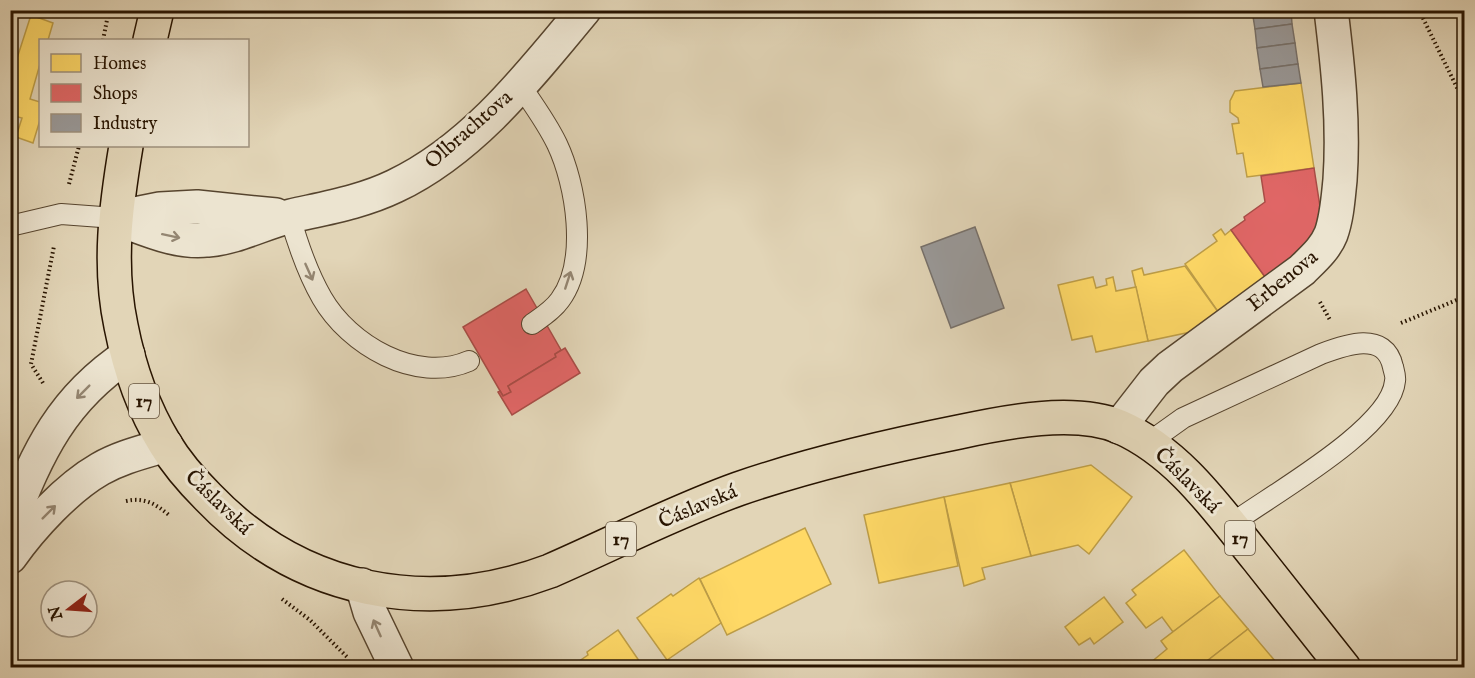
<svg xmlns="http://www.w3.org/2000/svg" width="1475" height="678" font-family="'IM FELL English',serif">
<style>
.homes{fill:#ffd966;stroke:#be9e47;stroke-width:1.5}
.shops{fill:#e06666;stroke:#a94d47;stroke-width:1.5}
.industry{fill:#999;stroke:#77716b;stroke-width:1.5}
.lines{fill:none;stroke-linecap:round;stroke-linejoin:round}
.service-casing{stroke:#56442e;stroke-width:22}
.minor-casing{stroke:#56442e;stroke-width:36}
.primary-casing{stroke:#281400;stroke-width:36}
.path{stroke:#281400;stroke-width:4;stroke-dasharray:1.5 3;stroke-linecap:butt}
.service{stroke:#ece4d0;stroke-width:20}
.minor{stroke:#ece4d0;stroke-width:33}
.primary{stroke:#e2d5b7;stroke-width:33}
.oneway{stroke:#948672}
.labels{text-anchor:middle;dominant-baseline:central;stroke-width:6;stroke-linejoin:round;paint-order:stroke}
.shield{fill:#ece4d0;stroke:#63523e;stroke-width:1.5}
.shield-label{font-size:20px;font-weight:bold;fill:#281400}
.street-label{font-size:21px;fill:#281400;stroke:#ece4d0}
</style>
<rect width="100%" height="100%" fill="#e2d5b7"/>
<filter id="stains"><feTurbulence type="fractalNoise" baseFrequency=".00333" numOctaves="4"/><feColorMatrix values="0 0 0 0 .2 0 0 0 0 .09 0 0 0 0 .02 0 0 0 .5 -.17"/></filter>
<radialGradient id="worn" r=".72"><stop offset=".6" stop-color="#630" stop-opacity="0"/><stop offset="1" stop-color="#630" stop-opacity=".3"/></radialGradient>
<g class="homes">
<polygon points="31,15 53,23 48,40 40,40 40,64 30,99 40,102 40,120 33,143 16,137 22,118 10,115 10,80"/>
<polygon points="1301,83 1314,168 1247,177 1243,153 1237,154 1232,124 1239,123 1238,118 1230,112 1230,101 1235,91"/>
<polygon points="1221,229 1225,235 1231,230 1268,281 1221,316 1185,264 1217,241 1213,235"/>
<polygon points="1185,266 1221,316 1200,330 1148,341 1132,271 1142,268 1144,275"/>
<polygon points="1093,277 1096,288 1107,285 1106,279 1113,277 1116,291 1136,287 1148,341 1096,352 1092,336 1072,340 1058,285"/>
<polygon points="1091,465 1132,497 1089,554 1078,545 1031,556 1010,483"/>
<polygon points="1010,483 1031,556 982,568 985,579 964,586 944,497"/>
<polygon points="944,497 958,566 879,583 864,515"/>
<polygon points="805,528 831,584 727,635 700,579"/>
<polygon points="1184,550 1220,596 1173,632 1162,617 1146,628 1126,603 1136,595 1132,590"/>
<polygon points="699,578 721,623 667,660 637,618 671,594 673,596"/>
<polygon points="1220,596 1248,629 1198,668 1144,668 1167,649 1161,641"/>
<polygon points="1104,597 1123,622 1094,644 1090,638 1079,645 1065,627"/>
<polygon points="1248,629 1281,668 1198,668"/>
<polygon points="618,630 644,668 569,668 588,655 587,652"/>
</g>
<g class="shops">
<polygon points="1314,168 1323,226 1268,281 1231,230 1245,220 1244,217 1265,202 1261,176"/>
<polygon points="526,289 561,350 555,354 556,357 508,386 511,392 503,396 463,327"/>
<polygon points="565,348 580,373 512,415 498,392 500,391 503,396 511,392 508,386 556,357 555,354"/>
</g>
<g class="industry">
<polygon points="1252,10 1291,10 1292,24 1255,29"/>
<polygon points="1292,24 1295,43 1257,48 1255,29"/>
<polygon points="1295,43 1298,64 1260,69 1257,48"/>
<polygon points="1298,64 1301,83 1263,87 1260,69"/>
<polygon points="975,227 1004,308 951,328 921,247"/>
</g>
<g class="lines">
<defs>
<g id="service">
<path d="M520 85C533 104 547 123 557 144 576 184 589 261 560 300 553 310 542 317 532 324"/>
<path d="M290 217C298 245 307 272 322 298 349 345 416 384 469 361"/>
<polyline points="10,226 61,214 115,218"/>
<path d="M1148 443 1183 418 1321 354C1345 345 1385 330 1393 367 1394 371 1396 377 1395 381 1391 429 1269 496 1230 525"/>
</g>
<g id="minor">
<path d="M115 218C144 228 176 244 208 240 236 238 263 223 291 216 326 208 362 202 395 186 473 149 530 75 584 10"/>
<polyline points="115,218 160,209 197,207 276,215"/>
<path d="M1119 427 1154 382 1170 367 1302 270C1313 259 1325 249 1331 234 1337 217 1338 199 1340 180 1344 123 1338 67 1331 10"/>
<path d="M10 523C38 451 62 399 128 355"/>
<path d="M10 557C32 526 67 488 100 469 121 457 143 452 166 445"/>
<polyline points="362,585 370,612 397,668"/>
</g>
<g id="primary">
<polyline points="150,40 157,10"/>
<path d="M126 146C116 206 108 265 121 326 129 367 143 408 165 444 177 464 192 481 208 497 300 593 427 617 550 571 612 544 674 512 738 489 810 464 884 447 959 432 1005 422 1075 408 1120 427 1179 453 1218 510 1257 558 1286 595 1315 631 1344 668"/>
</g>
</defs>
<use href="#service" class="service-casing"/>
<use href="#minor" class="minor-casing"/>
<use href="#primary" class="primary-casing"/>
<g class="path">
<polyline points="1419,10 1464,102"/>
<polyline points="103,40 109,10"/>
<polyline points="69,184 79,146"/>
<polyline points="1320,302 1330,320"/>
<polyline points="1401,323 1464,297"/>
<polyline points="43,383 31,364 54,246"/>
<path d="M126 501C145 497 156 504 170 516"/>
<polyline points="282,599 310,620 348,658"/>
</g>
<use href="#service" class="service"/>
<use href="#minor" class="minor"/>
<use href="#primary" class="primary"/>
</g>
<defs><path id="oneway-shaft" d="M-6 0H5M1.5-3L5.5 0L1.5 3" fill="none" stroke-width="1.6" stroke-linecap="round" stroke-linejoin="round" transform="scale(1.5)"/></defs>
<g class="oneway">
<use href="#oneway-shaft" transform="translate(171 236) rotate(12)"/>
<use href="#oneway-shaft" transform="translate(309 272) rotate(66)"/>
<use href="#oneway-shaft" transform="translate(568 280) rotate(-72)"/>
<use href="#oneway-shaft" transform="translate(83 392) rotate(135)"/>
<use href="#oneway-shaft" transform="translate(49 512) rotate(-45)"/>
<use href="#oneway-shaft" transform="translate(377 628) rotate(-114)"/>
</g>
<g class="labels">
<g class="shield">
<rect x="129" y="384" width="30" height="34" rx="4.5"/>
<rect x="1225" y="521" width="30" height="34" rx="4.5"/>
<rect x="606" y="522" width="30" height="34" rx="4.5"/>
</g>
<g class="shield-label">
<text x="144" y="401">17</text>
<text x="1240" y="538">17</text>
<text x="621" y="539">17</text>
</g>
<g class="street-label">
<text transform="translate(469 130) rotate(-41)">Olbrachtova</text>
<text transform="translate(1283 281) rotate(-39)">Erbenova</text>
<text transform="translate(1187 481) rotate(45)">Čáslavská</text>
<text transform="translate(218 503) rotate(44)">Čáslavská</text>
<text transform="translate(698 507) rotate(-23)">Čáslavská</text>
</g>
</g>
<rect width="1475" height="678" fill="none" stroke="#e2d5b7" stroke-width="36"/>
<rect x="12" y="12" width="1451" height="654" fill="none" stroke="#281400" stroke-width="3"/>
<rect x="18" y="18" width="1439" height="642" fill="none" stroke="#281400" stroke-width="1.5"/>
<rect x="39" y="39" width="210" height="108" fill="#ece4d0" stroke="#9e917d" stroke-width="1.5"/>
<rect x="51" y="54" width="30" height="18" fill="#ffd966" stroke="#9e917d" stroke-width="1.5"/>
<text x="93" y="69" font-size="18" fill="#281400">Homes</text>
<rect x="51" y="84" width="30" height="18" fill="#e06666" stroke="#9e917d" stroke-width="1.5"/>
<text x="93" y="99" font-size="18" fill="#281400">Shops</text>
<rect x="51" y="114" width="30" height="18" fill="#999999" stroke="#9e917d" stroke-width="1.5"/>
<text x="93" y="129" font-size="18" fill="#281400">Industry</text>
<g transform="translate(69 609) rotate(253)"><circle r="28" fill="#ece4d0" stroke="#9e917d" stroke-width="1.5"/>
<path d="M0-4.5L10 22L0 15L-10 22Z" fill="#8f2418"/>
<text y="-9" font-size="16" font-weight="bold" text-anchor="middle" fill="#281400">N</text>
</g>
<rect width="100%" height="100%" filter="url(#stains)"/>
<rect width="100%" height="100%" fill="url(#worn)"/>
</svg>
